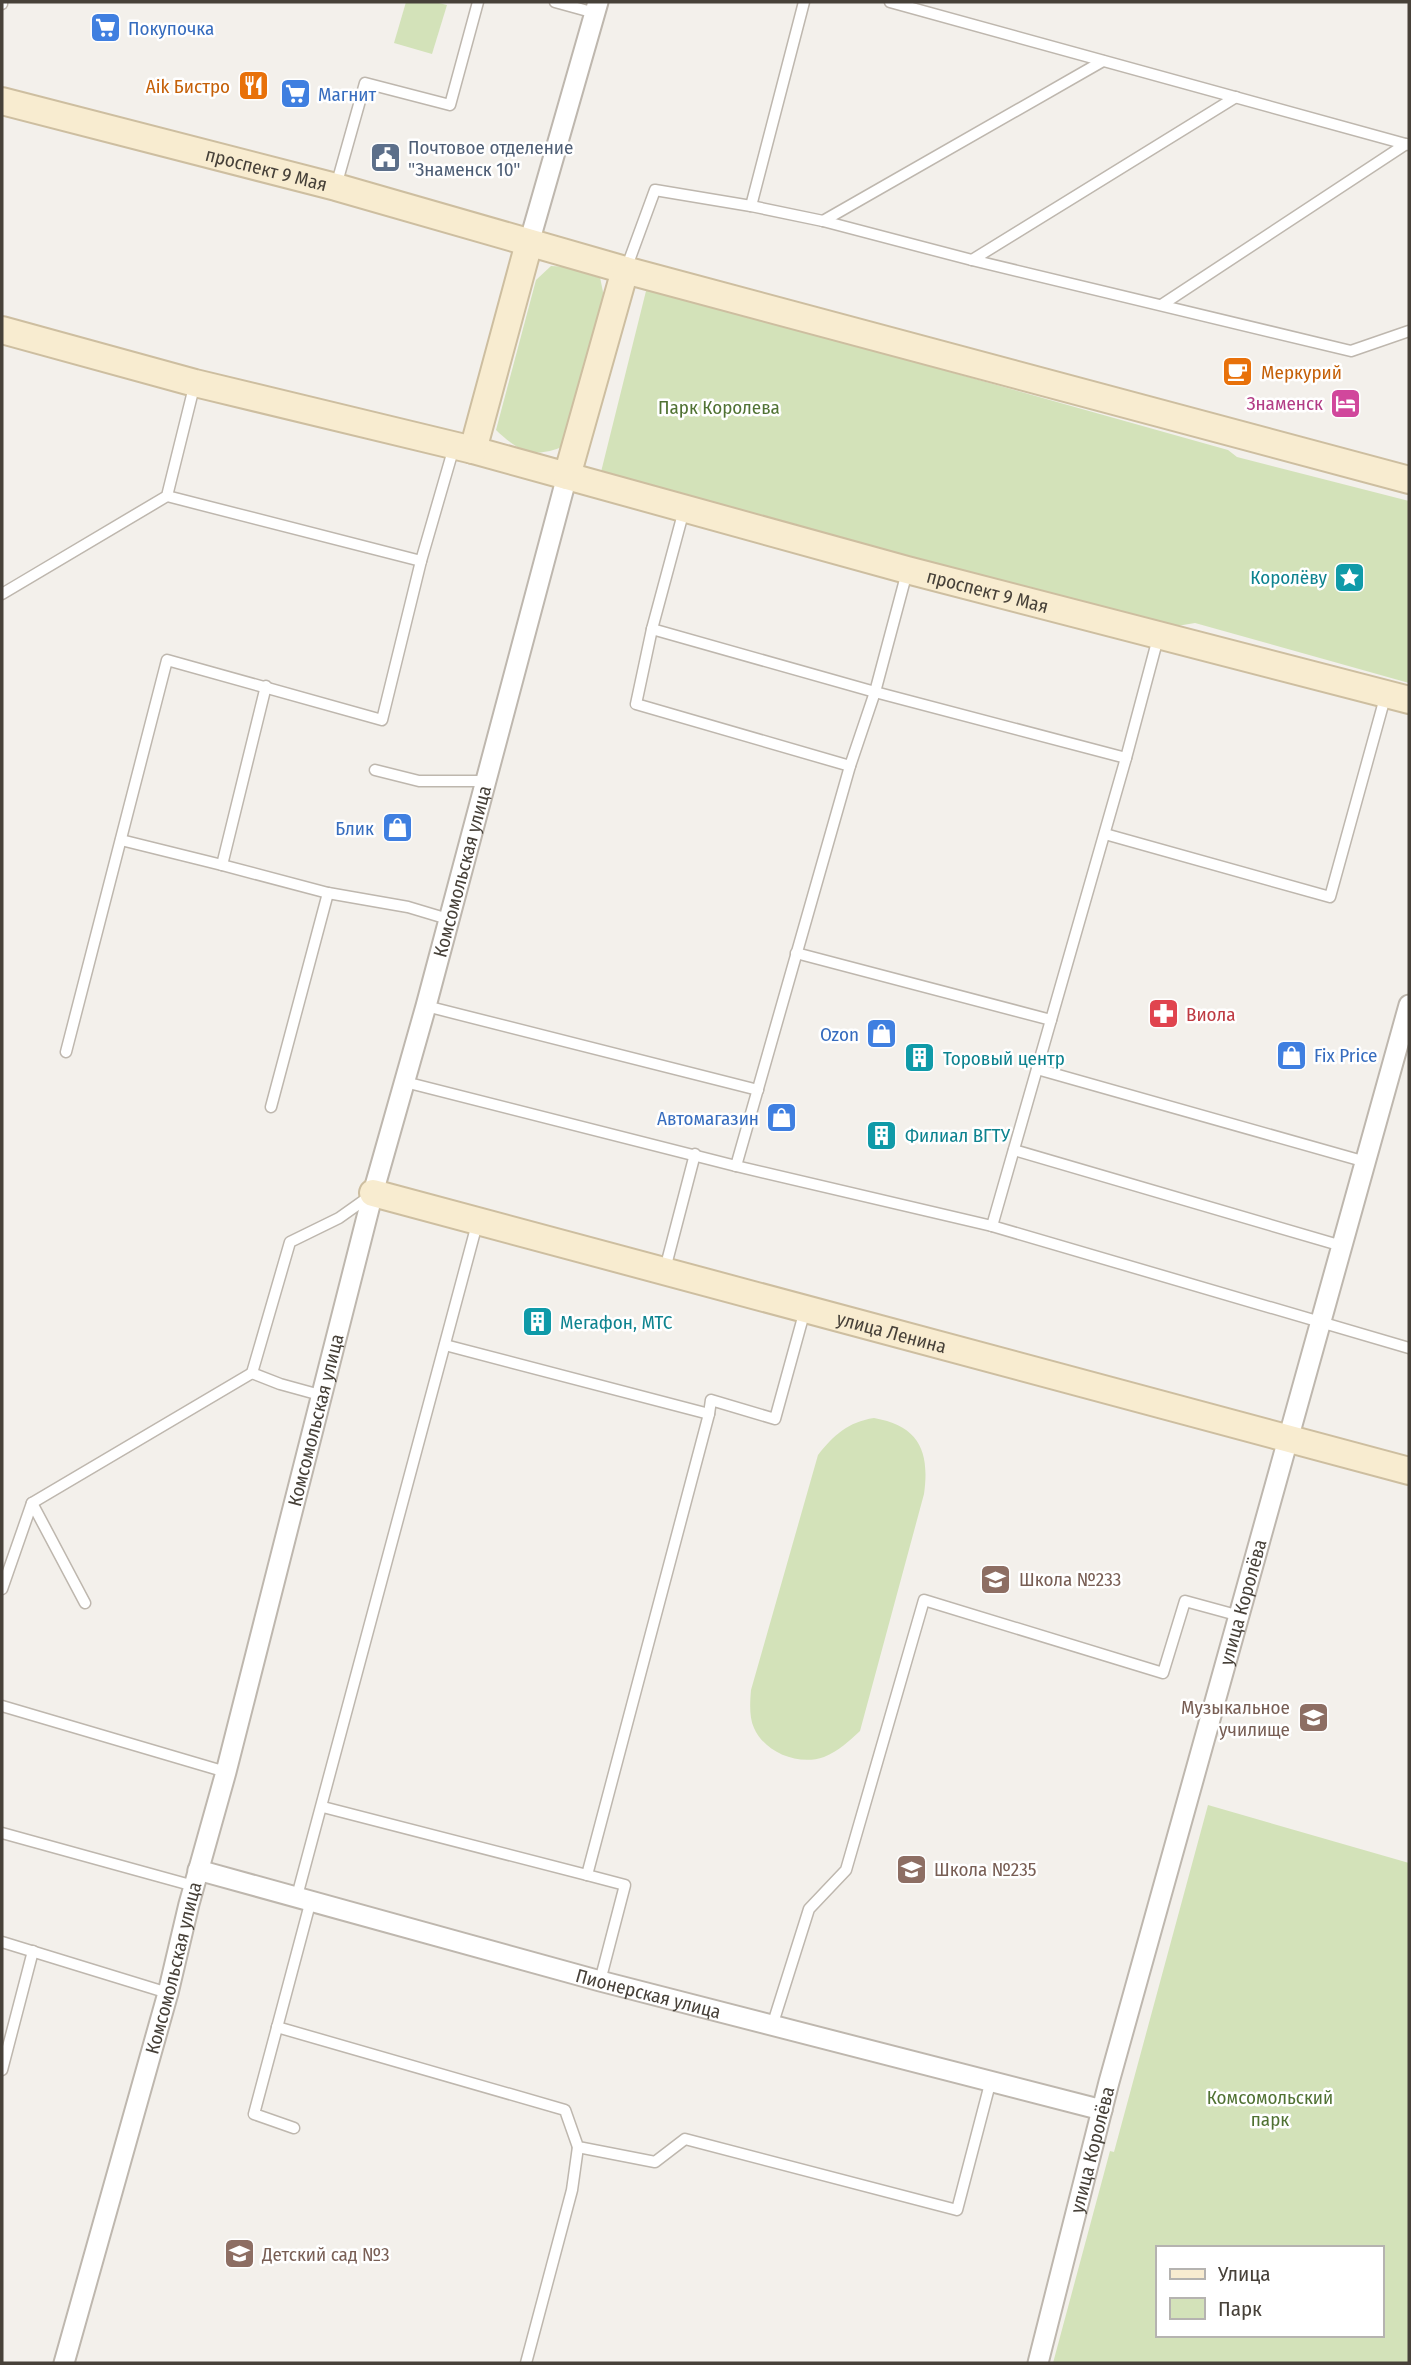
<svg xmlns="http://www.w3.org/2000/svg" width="1411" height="2365" font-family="'Fira Sans Condensed',sans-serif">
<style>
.green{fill:#d3e2b9;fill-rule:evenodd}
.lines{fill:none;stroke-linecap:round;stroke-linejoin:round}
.lane-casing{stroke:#beb7ae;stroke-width:13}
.street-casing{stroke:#beb7ae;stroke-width:23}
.secondary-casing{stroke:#cdbea0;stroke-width:30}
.lane{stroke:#fff;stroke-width:10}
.street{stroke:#fff;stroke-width:19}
.secondary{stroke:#f8ecd0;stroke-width:26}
.labels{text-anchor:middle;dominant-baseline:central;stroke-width:5;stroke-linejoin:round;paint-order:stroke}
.shop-label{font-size:19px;fill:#366cbe;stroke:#fff;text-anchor:start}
.food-label{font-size:19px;fill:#c56008;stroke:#fff;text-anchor:end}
.service-label{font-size:19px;fill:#4e5e75;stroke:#fff;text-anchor:start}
.street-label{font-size:19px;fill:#474139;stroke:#fff}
.hotel-label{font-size:19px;fill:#b23c85;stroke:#fff;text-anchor:end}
.park-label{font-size:19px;fill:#507233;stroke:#fff}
.culture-label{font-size:19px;fill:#0d838f;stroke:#fff;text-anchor:start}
.health-label{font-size:19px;fill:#be3a42;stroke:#fff;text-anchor:start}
.education-label{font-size:19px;fill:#785e54;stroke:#fff;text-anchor:start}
</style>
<rect width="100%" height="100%" fill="#f3f0eb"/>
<g class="green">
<polygon points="406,2 435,2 447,5 432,54 394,43"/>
<path d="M551 266 569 267 600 277 604 297 564 446C534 459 519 452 496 430L536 280Z"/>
<polygon points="647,287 1228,450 1237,457 1409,501 1409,683 1195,623 1177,626 600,476"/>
<path d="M874 1418C919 1426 930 1451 924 1494L860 1731C849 1741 839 1751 824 1757 799 1766 765 1753 754 1728 749 1717 750 1702 751 1690L818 1455C834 1435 848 1422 874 1418Z"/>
<path d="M1208 1805 1409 1863V2363H1053L1110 2151 1114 2152ZM1157 2248H1381V2335H1157Z"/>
</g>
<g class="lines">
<defs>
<g id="lane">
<polyline points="555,2 595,13"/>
<polyline points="890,2 1409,145"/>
<polyline points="2,4 2,2"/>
<polyline points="336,186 365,83 450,105 478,2"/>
<polyline points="751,206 804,2"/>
<polyline points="823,221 1103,61"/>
<polyline points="972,260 1236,97"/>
<polyline points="626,269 655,190 751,206 823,221 972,260 1351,351 1409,331"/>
<polyline points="1163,304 1406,144"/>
<polyline points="167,496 421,561 454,447"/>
<polyline points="684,510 652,629 636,704 850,766 875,692 907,572"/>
<polyline points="2,594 167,496 195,383"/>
<polyline points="652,629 875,692 1126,758 1158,638"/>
<polyline points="266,686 222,865 328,893 408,907 448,919"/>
<polyline points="1126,758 992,1226 1409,1348"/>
<polyline points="375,770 419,781 485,781"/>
<polyline points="1105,834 1330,897 1386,694"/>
<polyline points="121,840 222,865"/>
<polyline points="796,953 1051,1020"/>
<polyline points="426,1006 758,1090"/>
<polyline points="66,1052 167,660 382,720 421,561"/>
<polyline points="1037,1069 1366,1162"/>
<polyline points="405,1082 736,1166 850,766"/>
<polyline points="271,1107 328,893"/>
<polyline points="1014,1150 1342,1246"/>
<polyline points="736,1166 992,1226"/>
<polyline points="665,1269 695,1154"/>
<polyline points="320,1395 280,1384 252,1373 290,1242 339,1218 370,1196"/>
<polyline points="709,1414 711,1400 775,1419 805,1310"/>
<polyline points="32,1503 85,1603"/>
<polyline points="2,1589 32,1503 252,1373"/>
<polyline points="2,1706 226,1772"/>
<polyline points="323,1807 587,1875 709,1414 445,1345"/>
<polyline points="2,1833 194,1886"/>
<polyline points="587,1875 625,1885 600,1981"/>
<polyline points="297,1896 477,1224"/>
<polyline points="2,1942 168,1993"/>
<polyline points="773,2023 809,1909 846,1870 924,1600 1163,1673 1185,1601 1240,1616"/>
<polyline points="277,2027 565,2110 578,2147 655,2162 685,2139 957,2210 991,2080"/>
<polyline points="2,2070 33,1951"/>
<polyline points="294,2128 254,2114 311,1900"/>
<polyline points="526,2363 572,2190 578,2147"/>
</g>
<g id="street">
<polyline points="529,243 598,2"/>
<path id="s1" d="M198 1870 600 1981 1102 2110"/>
<path id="s2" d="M64 2363 168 1993 189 1904 226 1772 373 1193 426 1006 567 476"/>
<path id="s3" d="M1038 2363 1109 2082 1409 1005"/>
</g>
<g id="secondary">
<path id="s4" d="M2 101 336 187 625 270 567 476 473 450 529 243"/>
<polyline points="625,270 1409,480"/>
<polyline points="2,330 195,383 473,450"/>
<path id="s5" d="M567 476 907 570 1409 700"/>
<path id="s6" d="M373 1193 1409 1471"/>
</g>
</defs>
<use href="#lane" class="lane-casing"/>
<use href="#street" class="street-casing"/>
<use href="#secondary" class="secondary-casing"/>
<use href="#lane" class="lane"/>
<use href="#street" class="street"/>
<use href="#secondary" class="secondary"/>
</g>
<defs>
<symbol id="supermarket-square" viewBox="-11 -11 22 22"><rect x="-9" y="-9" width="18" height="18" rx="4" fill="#3f7fe0" stroke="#fff"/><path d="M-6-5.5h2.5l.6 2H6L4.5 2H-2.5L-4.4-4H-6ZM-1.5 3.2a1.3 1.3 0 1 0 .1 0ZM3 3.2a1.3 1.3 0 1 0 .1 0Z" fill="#fff"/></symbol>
<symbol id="restaurant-square" viewBox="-11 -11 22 22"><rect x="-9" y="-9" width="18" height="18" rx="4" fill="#e8710a" stroke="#fff"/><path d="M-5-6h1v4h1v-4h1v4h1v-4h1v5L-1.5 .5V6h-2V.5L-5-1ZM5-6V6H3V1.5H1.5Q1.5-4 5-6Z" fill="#fff"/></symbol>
<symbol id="civic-square" viewBox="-11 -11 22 22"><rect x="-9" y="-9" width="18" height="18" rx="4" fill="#5c6f8a" stroke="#fff"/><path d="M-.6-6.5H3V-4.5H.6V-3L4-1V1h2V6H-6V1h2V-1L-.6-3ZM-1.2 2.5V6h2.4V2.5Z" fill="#fff"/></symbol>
<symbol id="cafe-square" viewBox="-11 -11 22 22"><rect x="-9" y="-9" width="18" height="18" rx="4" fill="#e8710a" stroke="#fff"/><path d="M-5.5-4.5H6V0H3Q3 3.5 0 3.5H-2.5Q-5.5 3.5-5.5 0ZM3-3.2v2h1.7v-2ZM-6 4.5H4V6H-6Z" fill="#fff"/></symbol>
<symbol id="hotel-square" viewBox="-11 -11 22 22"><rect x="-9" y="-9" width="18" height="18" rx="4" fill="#d1479c" stroke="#fff"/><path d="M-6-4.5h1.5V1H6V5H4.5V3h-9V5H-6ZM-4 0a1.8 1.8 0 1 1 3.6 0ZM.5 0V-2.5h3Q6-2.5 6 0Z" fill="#fff"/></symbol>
<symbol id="sight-square" viewBox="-11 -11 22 22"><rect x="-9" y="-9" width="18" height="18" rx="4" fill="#0f9aa8" stroke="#fff"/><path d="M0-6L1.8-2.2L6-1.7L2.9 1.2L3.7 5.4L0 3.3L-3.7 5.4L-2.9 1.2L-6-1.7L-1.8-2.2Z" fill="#fff"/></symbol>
<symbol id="shop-square" viewBox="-11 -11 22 22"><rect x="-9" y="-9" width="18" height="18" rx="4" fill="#3f7fe0" stroke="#fff"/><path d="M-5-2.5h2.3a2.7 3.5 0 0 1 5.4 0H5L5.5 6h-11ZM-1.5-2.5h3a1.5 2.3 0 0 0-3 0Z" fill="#fff"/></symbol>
<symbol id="pharmacy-square" viewBox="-11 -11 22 22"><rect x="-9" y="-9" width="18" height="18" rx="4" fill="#e0444e" stroke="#fff"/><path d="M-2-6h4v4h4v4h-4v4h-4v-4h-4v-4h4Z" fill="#fff"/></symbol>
<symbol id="building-square" viewBox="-11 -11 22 22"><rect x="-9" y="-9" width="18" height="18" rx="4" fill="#0f9aa8" stroke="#fff"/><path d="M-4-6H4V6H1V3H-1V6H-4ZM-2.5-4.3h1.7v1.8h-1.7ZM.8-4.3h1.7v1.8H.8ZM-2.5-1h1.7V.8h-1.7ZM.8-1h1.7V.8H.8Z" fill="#fff"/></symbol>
<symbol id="school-square" viewBox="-11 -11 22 22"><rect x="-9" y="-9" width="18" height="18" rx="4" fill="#8d6e63" stroke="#fff"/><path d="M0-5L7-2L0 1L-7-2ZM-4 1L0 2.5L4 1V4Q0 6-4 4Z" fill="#fff"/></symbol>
<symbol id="university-square" viewBox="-11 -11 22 22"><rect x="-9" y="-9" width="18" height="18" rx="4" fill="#8d6e63" stroke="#fff"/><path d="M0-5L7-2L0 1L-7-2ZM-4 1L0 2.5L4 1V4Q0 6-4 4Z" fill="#fff"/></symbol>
</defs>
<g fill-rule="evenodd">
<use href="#supermarket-square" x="88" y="10" width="35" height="35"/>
<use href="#restaurant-square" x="236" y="68" width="35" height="35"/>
<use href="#supermarket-square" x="278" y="76" width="35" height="35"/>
<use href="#civic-square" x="368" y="140" width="35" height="35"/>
<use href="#cafe-square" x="1220" y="354" width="35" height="35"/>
<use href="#hotel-square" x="1328" y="386" width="35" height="35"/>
<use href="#sight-square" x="1332" y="560" width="35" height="35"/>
<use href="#shop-square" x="380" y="810" width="35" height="35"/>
<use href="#pharmacy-square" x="1146" y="996" width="35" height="35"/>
<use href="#shop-square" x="864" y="1016" width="35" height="35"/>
<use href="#shop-square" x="1274" y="1038" width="35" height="35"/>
<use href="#building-square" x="902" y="1040" width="35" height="35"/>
<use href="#shop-square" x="764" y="1100" width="35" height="35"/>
<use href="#building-square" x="864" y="1118" width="35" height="35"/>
<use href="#building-square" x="520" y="1304" width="35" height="35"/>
<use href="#school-square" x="978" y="1562" width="35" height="35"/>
<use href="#university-square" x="1296" y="1700" width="35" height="35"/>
<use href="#school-square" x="894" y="1852" width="35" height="35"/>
<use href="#school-square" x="222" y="2236" width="35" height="35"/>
</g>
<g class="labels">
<g class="shop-label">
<text x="128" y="28">Покупочка</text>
<text x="318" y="94">Магнит</text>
<text x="374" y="828" text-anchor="end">Блик</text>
<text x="859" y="1034" text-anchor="end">Ozon</text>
<text x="1314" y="1055">Fix Price</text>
<text x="759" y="1118" text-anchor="end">Автомагазин</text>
</g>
<g class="food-label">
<text x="230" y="86">Aik Бистро</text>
<text x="1261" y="372" text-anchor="start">Меркурий</text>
</g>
<g class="service-label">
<text x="408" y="147">Почтовое отделение<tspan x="408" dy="22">"Знаменск 10"</tspan></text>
</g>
<g class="street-label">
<text stroke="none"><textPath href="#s4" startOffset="273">проспект 9 Мая</textPath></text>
<text stroke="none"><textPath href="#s5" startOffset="436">проспект 9 Мая</textPath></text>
<text stroke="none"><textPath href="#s2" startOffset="1544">Комсомольская улица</textPath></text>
<text stroke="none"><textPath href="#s6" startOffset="537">улица Ленина</textPath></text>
<text stroke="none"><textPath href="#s2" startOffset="976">Комсомольская улица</textPath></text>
<text stroke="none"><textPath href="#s3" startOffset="788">улица Королёва</textPath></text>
<text stroke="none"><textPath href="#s2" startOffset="410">Комсомольская улица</textPath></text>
<text stroke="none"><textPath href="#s1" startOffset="467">Пионерская улица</textPath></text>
<text stroke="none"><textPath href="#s3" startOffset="220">улица Королёва</textPath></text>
</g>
<g class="hotel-label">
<text x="1323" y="403">Знаменск</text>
</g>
<g class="park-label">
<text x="719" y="407">Парк Королева</text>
<text x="1270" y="2097">Комсомольский<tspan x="1270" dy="22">парк</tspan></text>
</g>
<g class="culture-label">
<text x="1327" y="577" text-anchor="end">Королёву</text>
<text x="943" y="1058">Торовый центр</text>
<text x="905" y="1135">Филиал ВГТУ</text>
<text x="560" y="1322">Мегафон, МТС</text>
</g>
<g class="health-label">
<text x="1186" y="1014">Виола</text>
</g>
<g class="education-label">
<text x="1019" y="1579">Школа №233</text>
<text x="1290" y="1707" text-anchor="end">Музыкальное<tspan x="1290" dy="22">училище</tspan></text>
<text x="934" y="1869">Школа №235</text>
<text x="262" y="2254">Детский сад №3</text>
</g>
</g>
<rect width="1411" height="2365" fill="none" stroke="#474139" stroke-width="7"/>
<rect x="1156" y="2246" width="228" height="91" fill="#ffffff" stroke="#b5b3b0" stroke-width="2"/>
<rect x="1170" y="2269" width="35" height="10" fill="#f8ecd0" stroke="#b5b3b0" stroke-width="2"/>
<text x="1218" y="2281" font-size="21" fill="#474139">Улица</text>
<rect x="1170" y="2298" width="35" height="21" fill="#d3e2b9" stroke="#b5b3b0" stroke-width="2"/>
<text x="1218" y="2316" font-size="21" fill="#474139">Парк</text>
</svg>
